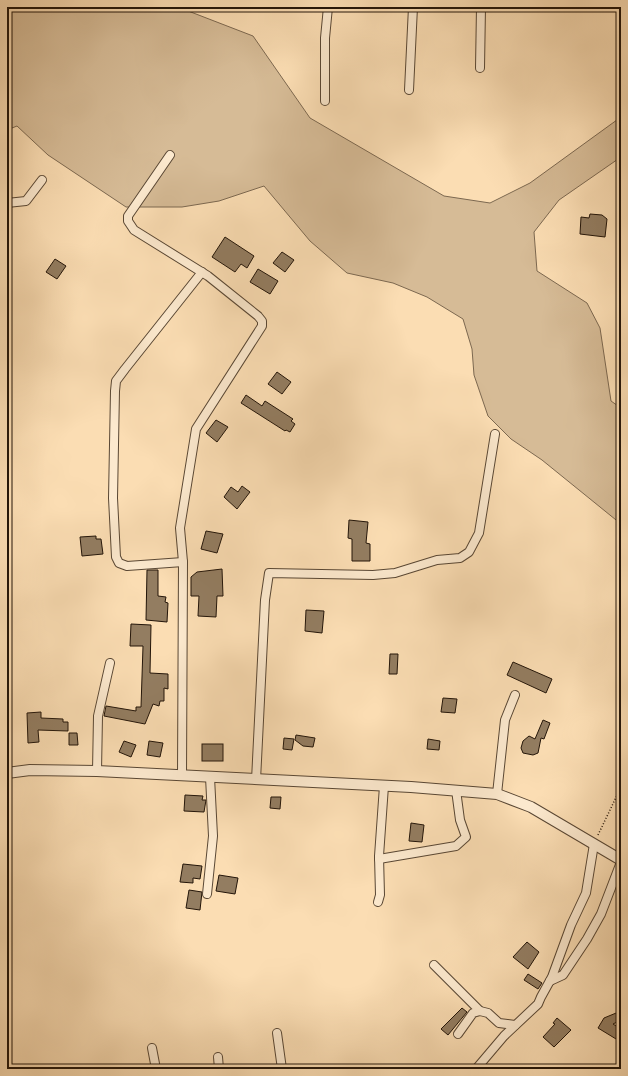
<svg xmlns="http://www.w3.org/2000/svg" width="628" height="1076" font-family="'IM FELL English',serif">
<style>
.green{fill:#d6bb96;stroke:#7c6850}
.building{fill:#937d61;stroke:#231509}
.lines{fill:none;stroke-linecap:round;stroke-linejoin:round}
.minor-casing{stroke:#594734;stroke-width:10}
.tertiary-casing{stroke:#594734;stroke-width:12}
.path{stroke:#231509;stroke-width:1.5;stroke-dasharray:1 2;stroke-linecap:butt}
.minor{stroke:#fce9ce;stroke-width:8}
.tertiary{stroke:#fce9ce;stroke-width:10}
</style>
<rect width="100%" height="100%" fill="#fbddb3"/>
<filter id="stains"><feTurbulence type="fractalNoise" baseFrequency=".005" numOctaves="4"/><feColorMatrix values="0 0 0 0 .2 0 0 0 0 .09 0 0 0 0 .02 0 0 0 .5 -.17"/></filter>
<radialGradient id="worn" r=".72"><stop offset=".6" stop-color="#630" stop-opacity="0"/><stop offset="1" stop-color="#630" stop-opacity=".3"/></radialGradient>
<polygon class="green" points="7,7 182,7 183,9 253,36 310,118 444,196 490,203 530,183 621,117 621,157 559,200 534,232 537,271 587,303 600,328 611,401 621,408 621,524 542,460 511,439 488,416 474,375 472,349 463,319 427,297 393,283 347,273 310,241 264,186 219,201 182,207 126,207 48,155 17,126 7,130"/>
<g class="building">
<polygon points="590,214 602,215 607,219 605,237 580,234 581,217 589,218"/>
<polygon points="225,237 254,256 247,268 241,264 235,272 212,257"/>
<polygon points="282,252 294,260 285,272 273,263"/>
<polygon points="55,259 66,266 57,279 46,272"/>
<polygon points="258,269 278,281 270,294 250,282"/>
<polygon points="277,372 291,382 282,394 268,384"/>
<polygon points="246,395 262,406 265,401 293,419 291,421 295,424 290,432 286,430 285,431 241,403"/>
<polygon points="216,420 228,427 217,442 206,433"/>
<polygon points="242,486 250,492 237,509 224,497 231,487 238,492"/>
<polygon points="349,520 368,522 366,543 370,544 370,561 352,561 352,539 348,538"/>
<polygon points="206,531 223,534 217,553 201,549"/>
<polygon points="96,536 96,539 101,539 103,554 82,556 80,537"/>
<polygon points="222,569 223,596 217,596 216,617 198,616 199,596 191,596 191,577 197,572"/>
<polygon points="147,570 158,570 158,596 166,597 165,602 168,603 167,622 146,620"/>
<polygon points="306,610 324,611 322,633 305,631"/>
<polygon points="131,624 151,625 150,673 168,674 168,689 164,688 164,701 160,701 159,706 153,704 145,724 104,716 106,706 136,711 136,707 141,707 143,646 130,646"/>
<polygon points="390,654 398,654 397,674 389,674"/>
<polygon points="513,662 552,679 546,693 507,675"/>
<polygon points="443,698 457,699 455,713 441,712"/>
<polygon points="41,712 41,718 63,719 63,722 68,722 68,731 38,730 39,742 28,743 27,713"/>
<polygon points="543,720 550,723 544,739 541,738 538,753 533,755 523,753 521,748 523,741 529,736 535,739"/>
<polygon points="69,733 77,733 78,745 69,745"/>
<polygon points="296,735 315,738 313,747 303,746 295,740"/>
<polygon points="284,738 294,739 292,750 283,749"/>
<polygon points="428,739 440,741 439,750 427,749"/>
<polygon points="124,741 136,745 131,757 119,752"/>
<polygon points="149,741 163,743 160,757 147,755"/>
<rect x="202" y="744" width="21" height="17"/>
<polygon points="185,795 203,796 202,800 206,800 204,812 184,811"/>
<polygon points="271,797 281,797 280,809 270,808"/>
<polygon points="411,823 424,825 422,842 409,841"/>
<polygon points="183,864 202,866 200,879 193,878 193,883 180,882"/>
<polygon points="219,875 238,878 235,894 216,891"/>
<polygon points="189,890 202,892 200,910 186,908"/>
<polygon points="527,942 539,952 528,969 513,957"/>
<polygon points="528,974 542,983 538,989 524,980"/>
<polygon points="462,1008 467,1012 448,1035 441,1029"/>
<polygon points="621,1011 621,1020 613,1024 621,1029 621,1042 598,1028 604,1018"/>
<polygon points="557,1018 571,1030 554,1047 543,1037 555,1024 553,1023"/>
</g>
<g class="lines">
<defs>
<g id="minor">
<polyline points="480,68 481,7"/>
<polyline points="409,90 413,7"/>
<polyline points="325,101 325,38 328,7"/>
<polyline points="170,155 128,216 128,221 134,230 208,276 258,316 262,321 262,326 196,429 180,528 183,562 182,776"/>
<polyline points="7,203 26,201 42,180"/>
<polyline points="183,562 127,566 119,563 116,557 113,498 115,391 116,381 125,369 202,272"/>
<polyline points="97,771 98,716 110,663"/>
<polyline points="256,780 265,600 269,573 373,575 395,573 437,560 460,558 469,552 479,533 495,434"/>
<polyline points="497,794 505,720 515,695"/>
<polyline points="379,859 456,846 466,837 460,820 456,790"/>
<polyline points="207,894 213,836 210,777"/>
<polyline points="378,902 380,895 379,856 384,786"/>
<polyline points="434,965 480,1011"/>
<polyline points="550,981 563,975 587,939 601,914 621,862"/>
<polyline points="277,1033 282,1069"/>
<polyline points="458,1034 473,1013 480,1011 488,1013 499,1023 515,1025"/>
<polyline points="152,1048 156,1069"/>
<polyline points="218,1057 219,1069"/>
<polyline points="476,1069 504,1036 538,1004 541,997 552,977 571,925 586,893 594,844"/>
</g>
<polyline id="tertiary" points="7,773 30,770 97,771 411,787 497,794 531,807 621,860"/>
</defs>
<use href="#minor" class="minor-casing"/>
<use href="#tertiary" class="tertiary-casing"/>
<polyline class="path" points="598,835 621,787"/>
<use href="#minor" class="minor"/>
<use href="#tertiary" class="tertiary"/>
</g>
<rect width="628" height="1076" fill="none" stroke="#fbddb3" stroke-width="24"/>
<rect x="8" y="8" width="612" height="1060" fill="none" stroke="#231509" stroke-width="2"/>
<rect x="12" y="12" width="604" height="1052" fill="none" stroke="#231509"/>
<rect width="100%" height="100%" filter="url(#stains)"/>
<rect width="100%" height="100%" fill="url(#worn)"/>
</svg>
